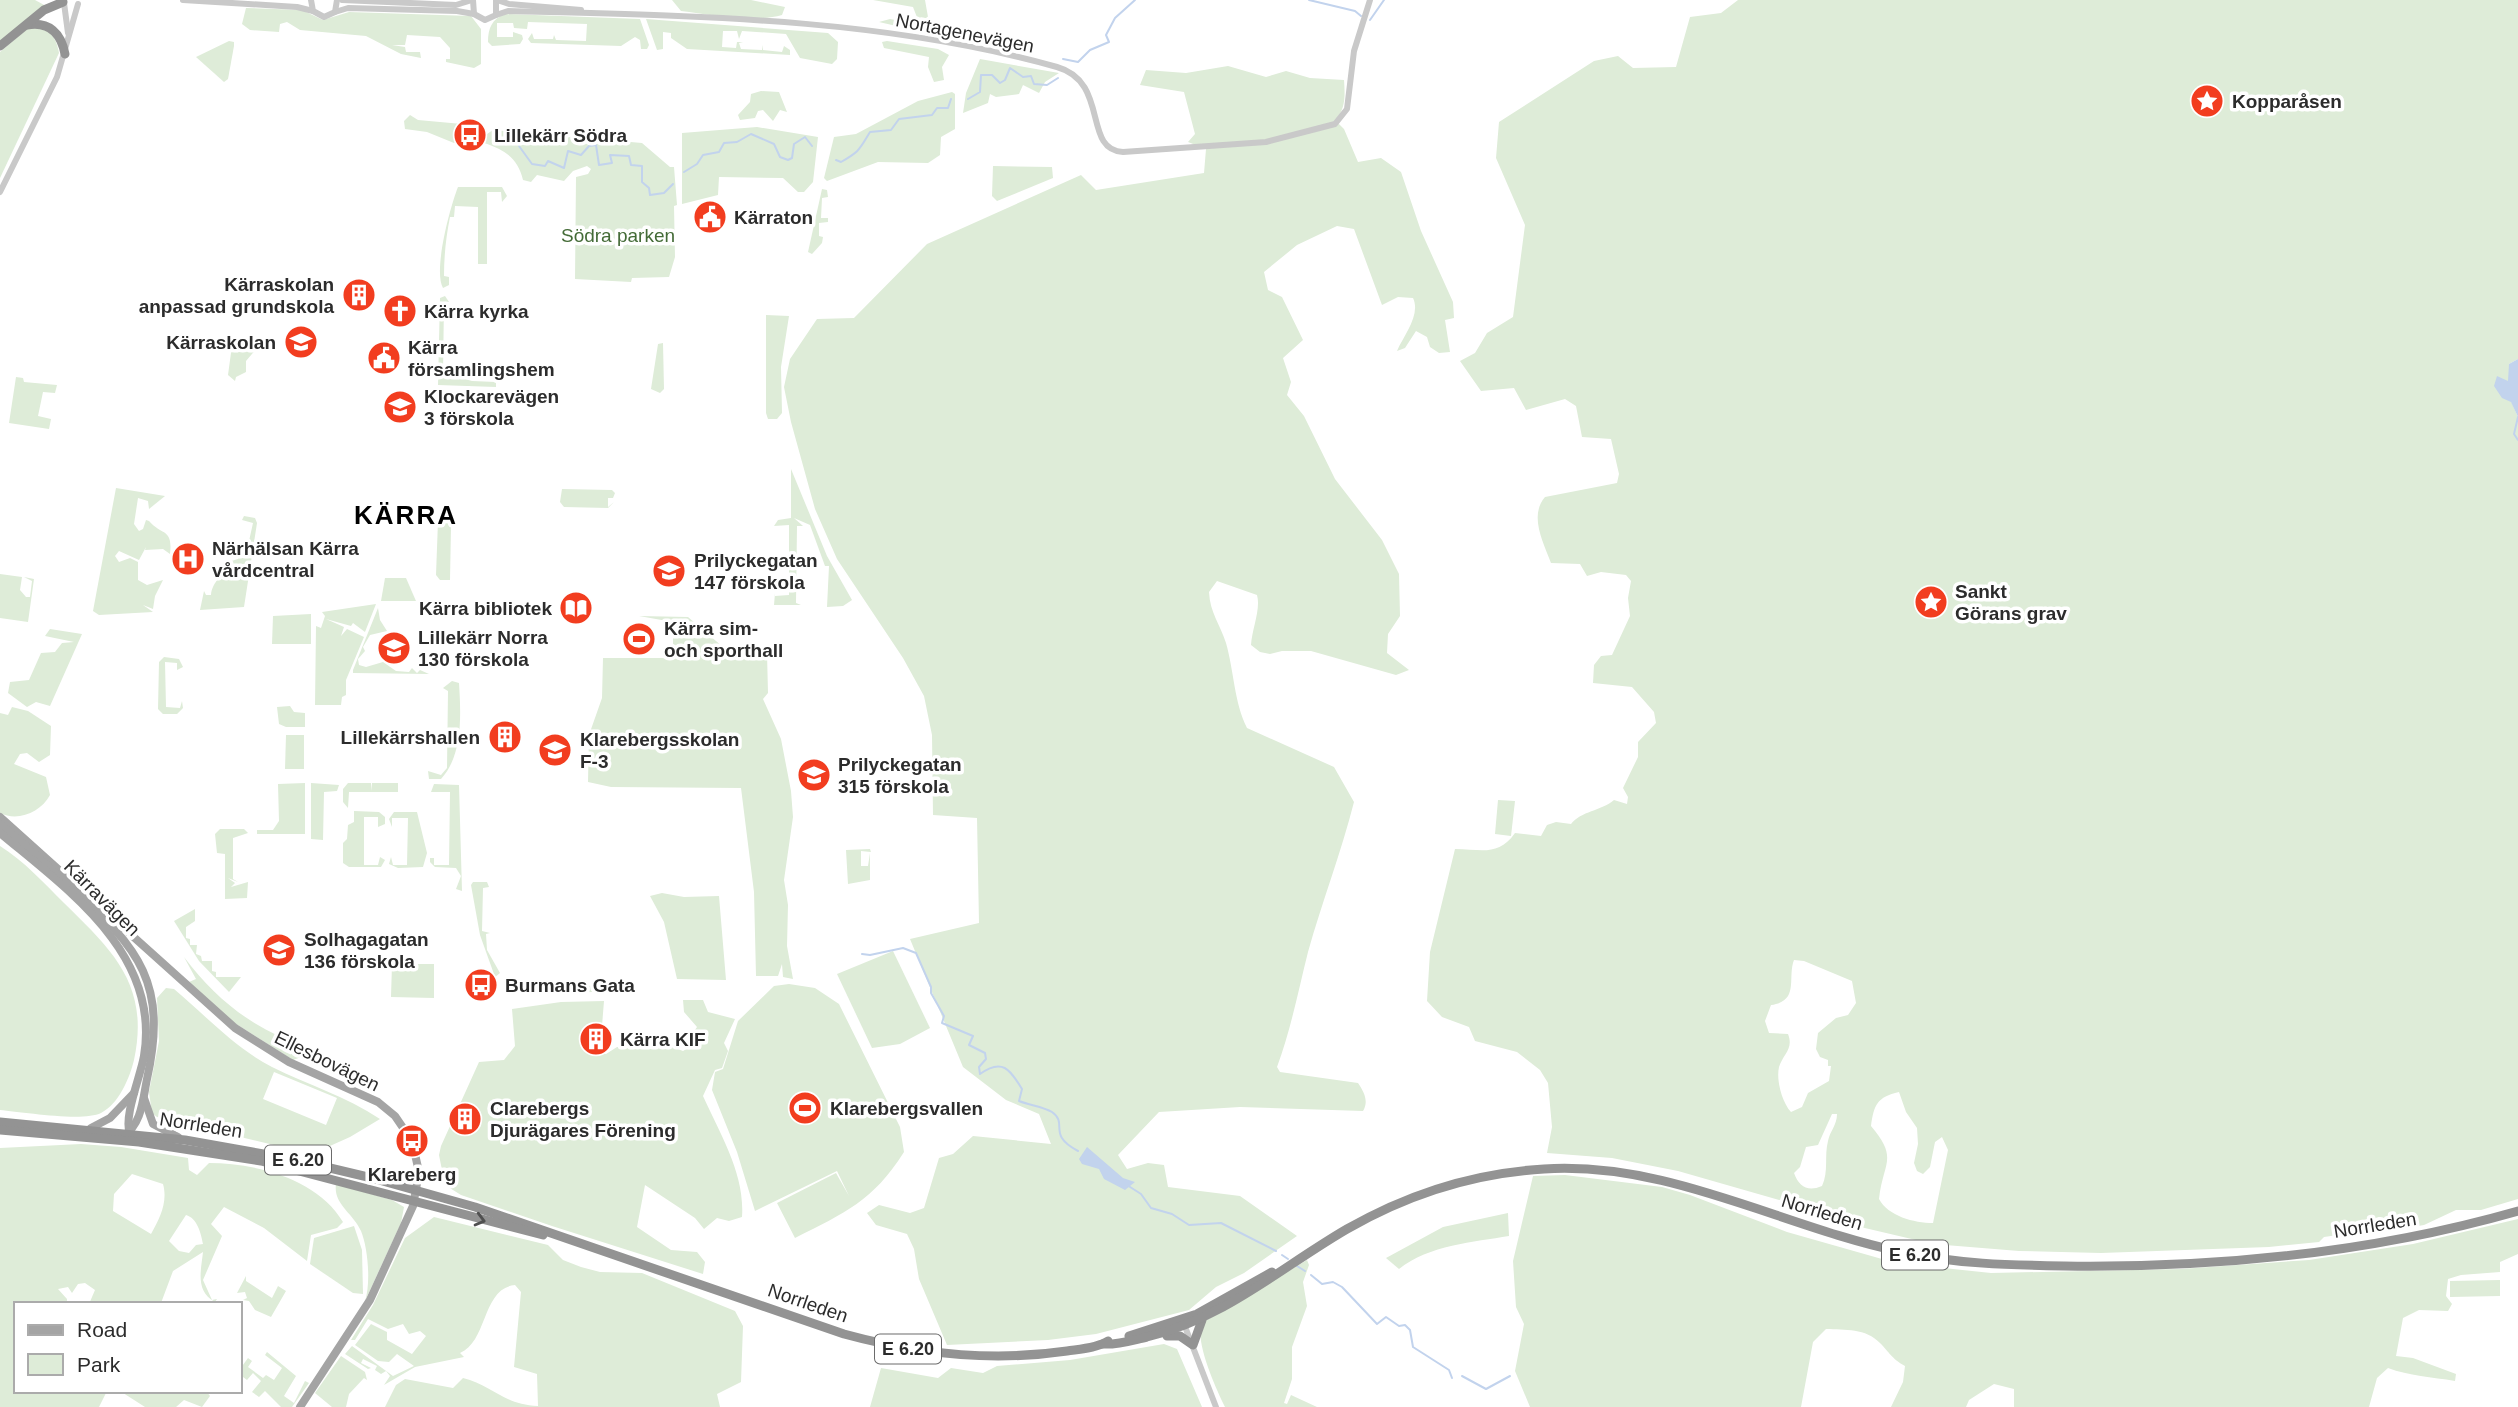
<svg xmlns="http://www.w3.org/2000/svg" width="2518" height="1407" font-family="Arial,sans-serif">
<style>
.green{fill:#deecd8;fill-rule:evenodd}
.water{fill:#c2d3ed}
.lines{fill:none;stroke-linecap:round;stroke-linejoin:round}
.stream{stroke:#c2d3ed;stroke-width:2}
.minor{stroke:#c9c9c9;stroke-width:6}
.major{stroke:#a4a4a4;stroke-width:8}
.highway{stroke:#939393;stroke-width:9}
.oneway{stroke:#505050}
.labels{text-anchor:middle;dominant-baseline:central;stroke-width:7;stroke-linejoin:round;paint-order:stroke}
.shield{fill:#fff;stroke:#6b6b6b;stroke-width:2}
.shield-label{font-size:18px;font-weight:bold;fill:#2c2c2c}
.street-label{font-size:19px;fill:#2c2c2c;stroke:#fff}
.poi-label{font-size:19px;font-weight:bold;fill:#2c2c2c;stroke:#fff;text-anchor:start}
.park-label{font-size:19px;fill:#446b37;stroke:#fff}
.district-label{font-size:26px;font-weight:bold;letter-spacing:2px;fill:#000;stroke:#fff}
</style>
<rect width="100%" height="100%" fill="#fff"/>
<g class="green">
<polygon points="0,0 35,0 46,6 0,41"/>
<path d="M672 0H751L785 7 782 15C752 23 712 15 681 11Z"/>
<polygon points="873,0 925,0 931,34 879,22 890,19 920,25 913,7"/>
<path d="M1738 0H2518V359L2509 364 2511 401 2518 417V1199L2481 1210H2456L2424 1225 2343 1239 2338 1235 2324 1237 2319 1242 2269 1247 2101 1253 2019 1251 1933 1244 1852 1225 1797 1205 1678 1171 1612 1158 1547 1153 1552 1127 1548 1083 1540 1070 1517 1052 1475 1041 1469 1027 1442 1017 1427 1001 1430 952 1455 849C1481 849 1498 857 1515 833L1541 836 1547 825 1556 822 1571 824C1581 811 1601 811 1614 800L1627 804 1628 797 1623 788 1638 757V742L1656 723 1654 712 1632 687 1593 683 1594 665 1601 656 1612 655 1630 616 1628 598 1631 581 1626 575 1601 572 1587 576 1580 564 1551 563C1543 541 1529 516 1545 497L1617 483 1619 474 1611 439 1582 437 1576 406 1565 399 1526 410 1514 388 1481 391 1460 361 1475 353 1487 333 1513 317 1525 225 1496 158 1499 122 1594 61 1618 56 1633 68 1676 67 1690 17 1721 13ZM1794 960 1804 961 1852 981 1856 1003 1848 1015 1836 1018 1818 1033 1816 1049 1820 1057 1828 1060V1066H1831L1829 1081 1808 1093 1802 1107 1791 1112C1782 1102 1776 1080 1779 1067 1783 1054 1794 1049 1788 1034L1769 1033 1765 1021 1771 1005C1800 1001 1787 978 1794 960ZM1899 1092 1906 1112 1917 1128 1918 1144 1914 1163 1917 1171 1923 1174 1930 1167 1935 1142 1942 1137 1948 1150 1933 1223C1914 1223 1888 1216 1879 1199 1883 1162 1899 1159 1871 1126 1874 1105 1877 1097 1899 1092ZM1832 1114H1837C1837 1125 1830 1131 1828 1141 1824 1156 1829 1171 1822 1186 1808 1192 1799 1187 1794 1173L1800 1167 1806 1147 1818 1145Z"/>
<polygon points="246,8 302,10 323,20 349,12 471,16 481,29 481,64 474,68 446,62 446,59 450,59 450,48 440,37 407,35 405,45 392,45 405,47 406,52 420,52 421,58 401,54 366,36 300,30 287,22 280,24 279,32 250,30 242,24"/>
<path d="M505 14 640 19 649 45 647 49H641L640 40 635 37 621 46 531 43 528 39 532 33 534 39H553L554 35 556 40 586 41 587 24 528 22 527 29 514 28 513 23H497V37H513V32L522 35 523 39 520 44 492 46 488 42C488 28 492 19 505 14Z"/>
<polygon points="646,19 828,33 838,42 837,59 832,64 800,58 786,34 742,31 739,39 737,31 723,31 722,47 736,48 737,42 743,42 739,43 741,49 762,50 762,45 763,50 782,52 784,46 790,50 790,55 687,49 671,38 671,33 663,32 663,49 657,50"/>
<path d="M38 27C52 32 56 38 59 53L0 178V52L27 29Z"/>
<polygon points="229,41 234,42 234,46 228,79 224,82 196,57"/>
<polygon points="887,41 938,49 949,55 942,67 944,80 934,82 928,67 929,57 884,48 882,42"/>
<polygon points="980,59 1059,73 1045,82 1039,93 1023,85 1019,94 996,97 990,94 988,103 963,113 966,93"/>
<path d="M1228 66 1266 77 1286 71 1310 78 1344 80C1345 95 1346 109 1335 120L1344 129 1358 162 1381 158 1401 172 1421 231 1453 302 1454 318 1445 320 1450 352 1439 353 1430 347 1427 337 1416 331 1405 348 1397 351C1404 335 1421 315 1413 298L1398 297 1382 305 1354 229 1337 226 1297 245 1264 272 1268 290 1282 297 1303 340 1283 358 1291 382 1287 395 1304 416 1335 479 1382 540 1399 574 1400 616 1388 634 1387 653 1409 670 1396 675 1311 651H1282L1270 654 1260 652 1251 645C1252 629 1261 609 1257 595L1217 581 1209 592C1210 613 1220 624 1226 643 1234 671 1234 702 1247 728L1334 767 1354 802C1341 853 1322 902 1308 952 1298 992 1291 1029 1277 1067L1280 1072 1358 1083C1364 1092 1369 1101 1363 1111L1240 1107 1159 1112 1118 1155 1127 1169 1148 1163 1164 1165 1168 1187 1240 1196 1297 1236 1244 1273 1216 1287 1189 1310 1096 1334 1048 1340 947 1345 919 1279 914 1249 907 1234 876 1225 867 1213 879 1205 910 1213 924 1208 939 1158 953 1154 973 1136 1051 1144 1039 1114 1006 1100 963 1067 910 939 979 923 977 818 933 815 932 735 924 696 903 658 837 559 815 509 791 422 784 387 790 359 817 319 854 318 927 244 1081 175 1096 190 1204 173 1206 149 1188 142 1195 134 1184 92 1140 85 1146 70 1186 73Z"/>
<polygon points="761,91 779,92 787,112 780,110 773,121 763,110 758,111 755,118 740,120 738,115 750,102 751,94"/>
<polygon points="952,92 955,94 955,129 941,137 940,155 928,163 878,162 827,181 824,178 834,137 856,134 918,101"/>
<polygon points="410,115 418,120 462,124 467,127 463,142 454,143 427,132 405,129 404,121"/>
<polygon points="757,127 818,137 813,182 804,192 798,192 783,178 719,177 718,195 682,204 682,133"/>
<path d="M493 130 642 143 670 167H674L677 205 674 206 675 257 669 277 632 278 631 282 575 279 576 177 588 174 591 169 587 166 573 171 564 181 537 175 531 182 523 180C518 158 505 150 484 143L476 147 478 140Z"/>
<polygon points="993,166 1052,167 1053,178 997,201 992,196"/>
<path d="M458 187H502L507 196 502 202 501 192H487V264H478V207L455 206 454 217H450C446 237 444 256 444 276L449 277V285L443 288C433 271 450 207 458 187Z"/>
<polygon points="822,189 827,190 828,197 822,198 821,218 828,218 828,222 819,223 819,236 823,237 822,243 812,254 808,252"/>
<polygon points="445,296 449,302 444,302 443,373 472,381 496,382 496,387 438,385 440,298"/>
<polygon points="766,315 789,316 781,367 782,413 777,419 768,419 766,413"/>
<polygon points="245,337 257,348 246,361 246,372 236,377 235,381 228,375 233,338"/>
<polygon points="663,343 664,389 660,393 651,389 658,344"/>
<polygon points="16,377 23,378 24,382 57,385 55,393 43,392 38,416 51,419 49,429 9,423"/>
<polygon points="791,469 827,556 852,600 843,606 827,607 829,566 825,566 810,525 794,518 803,526 797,526 796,603 801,605 774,605 775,593 775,596 789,595 789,525 774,526 778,520 791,518"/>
<path d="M116 488 165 496 149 509 148 501 138 498 134 524 139 531 143 529 146 520 149 521C162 536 173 528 170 554L163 549 145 550 146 547 139 560 119 551 115 556 119 562 130 558 138 562V580L147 585 163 580 155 596 153 609 143 605 153 612 99 615 93 611Z"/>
<polygon points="562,489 612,490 615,493 613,498 608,498 608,507 614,502 608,508 564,507 560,502"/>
<polygon points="444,512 451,526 450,580 440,580 436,575 438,521"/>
<path d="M244 516 255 518 257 523 244 607 200 610 204 591 206 595H211C212 581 225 575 225 563L238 559 240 549 247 550 253 523 242 520Z"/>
<polygon points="0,574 22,577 20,590 26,597 30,597 32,581 24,577 34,579 28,622 0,618"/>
<polygon points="385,578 406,578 416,601 381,601"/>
<polygon points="376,604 365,632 353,623 351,626 326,619 344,627 341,636 347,629 364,637 346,680 346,695 342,697 341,705 315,705 316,626 321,628 325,616 322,612"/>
<polygon points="378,608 380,620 387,631 370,635 363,647 365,651 358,659 359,665 366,667 383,662 396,671 409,672 412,668 417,673 420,670 429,674 353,673 353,670"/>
<polygon points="311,614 311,644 272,644 273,616"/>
<polygon points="639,616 688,617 730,653 767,653 768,693 763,699 781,739 791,791 793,817 784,880 788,905 787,946 793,979 783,977 782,964 778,976 756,976 754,892 741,788 611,787 588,782 589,735 602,698 603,658 673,658 673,622"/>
<polygon points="50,629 82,634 50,706 36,702 27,707 8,693 10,682 29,680 41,653 55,652 62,643 74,642 45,636"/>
<polygon points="164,657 179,659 183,667 177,670 177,663 165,662 166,707 180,708 182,701 183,708 177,714 163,714 158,709 159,662"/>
<path d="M452 681 459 683C461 715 463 755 441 779H429L428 771 441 775 447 768 448 691 443 688Z"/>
<polygon points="290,706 294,712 305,713 305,727 286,727 279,724 277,707"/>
<path d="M12 707 28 711 51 726 50 755 39 762 27 753 20 754 14 764 46 777 50 795C41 812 18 822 0 813V713L8 715Z"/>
<polygon points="286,735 304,735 304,769 285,769"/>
<polygon points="305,783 305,834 257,834 257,830 273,830 279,821 278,784"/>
<polygon points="311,783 339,785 337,791 324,792 323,840 311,839"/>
<polygon points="348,783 371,783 372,791 372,783 398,783 398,792 349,792 348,808 343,802 343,789"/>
<polygon points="434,784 459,785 462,891 456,889 461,876 456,868 435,867 430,862 430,858 434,858 434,865 449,865 450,792 431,792"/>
<polygon points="1498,800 1515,801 1511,836 1495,834"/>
<polygon points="354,811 379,812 385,817 385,824 378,827 378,817 364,817 364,865 378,865 380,857 385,860 381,867 349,867 343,863 343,843 347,839 348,825 354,822"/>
<polygon points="394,812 417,812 427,853 423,867 398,868 389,864 391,857 393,865 407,865 408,818 392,818 392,827 389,819"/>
<polygon points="220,829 244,829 248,833 233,838 233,879 238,882 228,878 235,883 231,887 248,882 247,898 225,899 225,854 217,853 215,834"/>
<path d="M0 846C24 861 44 883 64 903 113 951 150 985 134 1060 130 1077 119 1104 101 1113 83 1122 22 1112 0 1110Z"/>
<polygon points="870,849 871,852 861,851 861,866 868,866 870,853 870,880 848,884 846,850"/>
<polygon points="487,882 489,887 483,888 482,931 490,933 486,934 487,950 500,973 495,977 480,935 471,885 473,882"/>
<polygon points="662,893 684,897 719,896 726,980 677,979 664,922 650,896"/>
<polygon points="195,909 195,921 186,927 186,938 190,939 190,945 197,945 196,954 201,956 202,961 212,961 212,971 216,972 216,977 241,977 229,992 199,961 174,921"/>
<polygon points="893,951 930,1028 900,1044 872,1048 837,974"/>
<path d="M184 957C217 1001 253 1028 305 1047L304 1056 293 1060 233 1022 189 982 196 979Z"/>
<polygon points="392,964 434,964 434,998 391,997"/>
<polygon points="618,984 617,991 540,994 536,988"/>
<path d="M789 984 815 988 839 1004 900 1127 904 1152C872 1202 846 1212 795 1238L777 1203 836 1173 849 1196 837 1171 755 1211 737 1152 712 1090 715 1072 723 1069 738 1021 774 986Z"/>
<path d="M166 988 174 989C205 1015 235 1048 272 1067 308 1085 346 1096 380 1119L350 1137 312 1154 157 1117 152 1113 149 1092 159 1041 157 998ZM274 1072 337 1098 326 1125 263 1099Z"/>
<path d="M683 1000H703L708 1012 735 1019 724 1043 728 1051 722 1068 715 1070 703 1096C721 1136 745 1174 742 1217L729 1221 717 1218 704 1229 695 1218 645 1185 637 1227 671 1250 697 1252 705 1262 703 1274 552 1226 461 1195 445 1185 439 1155 441 1146 479 1062 504 1060 515 1046 512 1009 561 1002 604 1001 602 1026H590L583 1032 584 1050 606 1054 617 1047H646L647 1037 683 1051 688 1048V1040L697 1027 684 1012Z"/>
<path d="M81 1144 121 1147 188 1158 189 1170 197 1175 209 1163C256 1163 318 1179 343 1222L337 1228 311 1235 307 1261 264 1228 224 1207 211 1224 222 1236 203 1280 212 1300 217 1299 215 1302C195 1291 201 1271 203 1252L173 1271 161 1303 89 1304 95 1290 85 1283 78 1284 72 1293 68 1287 58 1289 67 1299V1304H16V1391H107L99 1407H0V1148ZM132 1174 163 1184C168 1202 160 1218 151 1234L113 1211 114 1194ZM186 1215C197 1218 201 1233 203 1244L196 1245 189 1253 179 1251 169 1241Z"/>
<path d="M1565 1175 1662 1187 1690 1195 1787 1232 1896 1263 1991 1273 2181 1269 2309 1260 2413 1244 2518 1219V1254L2500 1262V1272L2461 1275 2448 1279 2446 1296 2452 1304 2448 1311 2419 1310 2403 1318 2396 1356 2413 1358 2456 1374 2455 1381C2432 1377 2409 1376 2388 1368L2377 1378 2369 1407H2014V1389L1994 1384 1969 1400 1966 1407H1891L1903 1382 1905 1366C1891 1358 1890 1353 1880 1343 1866 1328 1845 1330 1826 1329L1813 1342 1801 1407H1530L1515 1371 1524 1324 1516 1307 1513 1261 1533 1176Z"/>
<path d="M336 1184 392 1200 404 1207 401 1223 365 1301C371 1283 368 1248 361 1231 353 1213 333 1204 336 1184Z"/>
<path d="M1508 1213 1509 1236C1474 1242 1429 1245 1399 1269L1386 1258 1443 1227Z"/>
<path d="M434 1217 548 1245 563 1260 581 1267 600 1272 642 1273 735 1311 743 1326 741 1382 717 1394 720 1407H385L396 1385 405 1379 453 1388 463 1378C492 1385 504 1405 538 1406L537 1374 514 1367 521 1292 515 1285C482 1288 488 1341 460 1353L464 1357 415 1367 384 1385 390 1376 386 1371 381 1374 375 1370 377 1366 363 1359 361 1363 371 1368 368 1369 345 1354 352 1346 393 1376 414 1366 397 1354 389 1362 378 1361 355 1345 371 1324 387 1332V1340L412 1354 426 1336 420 1331 409 1334 403 1324 388 1329 368 1319 355 1340H351L373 1305 405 1238Z"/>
<polygon points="354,1226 362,1250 363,1294 353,1293 310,1264 314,1238"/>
<path d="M1307 1260 1309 1265 1303 1282 1307 1306 1292 1347V1379L1284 1403 1287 1404 1291 1395 1317 1407H1225C1216 1389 1194 1340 1202 1323Z"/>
<polygon points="246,1276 246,1281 272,1298 278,1286 286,1291 271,1317 255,1310 249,1301 243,1300 247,1298 245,1292 237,1293"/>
<polygon points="2500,1280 2500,1296 2450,1297 2450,1281"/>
<polygon points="1164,1344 1177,1349 1202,1407 870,1407 881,1368 938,1378 951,1368 983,1373 997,1366 1070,1360"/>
<polygon points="267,1352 296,1376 284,1396 294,1403 305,1381 309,1383 292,1407 281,1407 265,1391 259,1397 252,1392 261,1381 253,1373 247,1380 243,1377 240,1380 240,1369 248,1358 252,1361 248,1367 263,1378 266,1375 274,1380 282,1368 265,1355"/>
<polygon points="341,1356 365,1372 367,1380 364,1378 349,1394 346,1407 332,1407 315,1393"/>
<polygon points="120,1391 206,1391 210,1396 202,1407 184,1400 176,1407 145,1407"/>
</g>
<g class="water">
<polygon points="2518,359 2518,417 2511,402 2502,398 2494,386 2497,376 2508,381 2509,364"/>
<polygon points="1087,1147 1123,1178 1135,1182 1125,1190 1104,1179 1099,1169 1082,1164 1079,1159"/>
</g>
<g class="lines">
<g class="stream">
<polyline points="1309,0 1355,11 1361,16"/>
<polyline points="1370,20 1384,0"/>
<polyline points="1063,59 1078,62 1090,50 1109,42 1106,35 1115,18 1135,0"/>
<polyline points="968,99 980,92 981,75 992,75 1000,83 1005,80 1010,68 1023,77 1031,76 1034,84 1047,85 1058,78"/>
<polyline points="519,146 532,164 545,166 548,161 564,168 568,151 581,155 589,146 596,145 599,165 612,163 610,155 629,156 631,165 642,166 642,182 649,188 650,195 664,193 673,184"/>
<path d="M836 160 841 162C860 151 859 150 870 132L891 130 899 119 932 115 937 108H948L951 99"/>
<polyline points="684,172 697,164 703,155 719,152 724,143 737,142 751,134 774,144 780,157 788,160 792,158 794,144 805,137 812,146"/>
<polyline points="2518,417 2514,434 2518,440"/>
<path d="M862 954 870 955 903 948 916 953 931 987V993L944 1016 942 1023 973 1036 969 1045 985 1053 986 1059 979 1067 980 1074C1002 1058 1010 1069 1022 1089L1019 1101C1029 1105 1044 1107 1052 1112 1069 1124 1046 1134 1078 1151"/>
<polyline points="1127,1185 1141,1194 1151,1208 1172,1214 1189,1225 1221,1223 1276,1251"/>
<polyline points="1282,1255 1288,1259"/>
<polyline points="1297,1266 1305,1271"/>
<polyline points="1311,1275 1322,1284 1333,1282 1342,1287 1377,1324 1386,1317 1399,1326 1405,1325 1410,1330 1413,1347 1449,1370 1452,1378"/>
<polyline points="1462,1376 1486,1389 1510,1376"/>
</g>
<g class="minor">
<polyline points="183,0 297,7 313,11"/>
<polyline points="311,0 313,11 324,17 335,12 337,0"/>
<polyline points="342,0 456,5 472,0"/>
<polyline points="473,0 474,14 485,20 496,15 496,0"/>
<polyline points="497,0 509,4 581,10"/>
<polyline points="64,3 68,33"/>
<polyline points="335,12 348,8 457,11 474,14"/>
<path d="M496 15 508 11C691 16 879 17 1057 67 1110 82 1082 150 1123 152L1266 142 1335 124 1347 109 1354 51 1370 0"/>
<polyline points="0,192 57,77 78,4"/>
<polyline points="1184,1324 1216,1407"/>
</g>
<g class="major">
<polyline points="0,817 235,1028 289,1062 378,1102 395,1116 412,1141 419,1172 413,1206 370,1300 300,1407"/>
<path d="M0 824C25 844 48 867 72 888 140 949 168 984 147 1079 143 1098 142 1125 123 1136"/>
<path d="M0 833C68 890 161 954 144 1056 141 1075 123 1117 130 1134"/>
<polyline points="144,1098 153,1124 178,1137"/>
<polyline points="91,1128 110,1118 134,1093"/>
</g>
<g class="highway">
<path d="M27 25C49 21 61 33 65 54"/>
<polyline points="0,46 44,10 63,2"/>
<path d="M0 1122 185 1140 292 1159 372 1178 475 1207 844 1334C917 1354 992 1362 1067 1351 1080 1349 1097 1348 1108 1341"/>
<polyline points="0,1130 139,1142 261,1161 543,1235"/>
<polyline points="1129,1336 1197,1314 1272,1272"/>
<polyline points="1167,1336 1180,1336 1193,1345 1202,1320"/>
<path d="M1103 1344C1118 1345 1133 1340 1147 1337 1225 1318 1280 1268 1347 1229 1408 1194 1474 1173 1544 1169 1669 1161 1782 1227 1902 1252 1955 1264 2010 1265 2064 1266 2217 1268 2371 1253 2518 1211"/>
</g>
</g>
<defs><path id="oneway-chevron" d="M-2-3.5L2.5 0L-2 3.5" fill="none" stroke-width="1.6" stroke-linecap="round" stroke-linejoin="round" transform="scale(1.75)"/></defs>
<use class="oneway" href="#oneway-chevron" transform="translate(480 1220) rotate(15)"/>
<defs>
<symbol id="sight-disc" viewBox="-11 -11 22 22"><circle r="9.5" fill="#f23d1f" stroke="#fff"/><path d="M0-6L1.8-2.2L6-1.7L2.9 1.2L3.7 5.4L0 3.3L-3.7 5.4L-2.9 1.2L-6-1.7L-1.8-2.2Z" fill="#fff"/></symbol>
<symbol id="bus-disc" viewBox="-11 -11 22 22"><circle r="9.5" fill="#f23d1f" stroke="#fff"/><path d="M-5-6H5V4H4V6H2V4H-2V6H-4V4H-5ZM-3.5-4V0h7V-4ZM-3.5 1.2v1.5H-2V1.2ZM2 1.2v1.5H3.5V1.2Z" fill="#fff"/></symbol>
<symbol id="civic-disc" viewBox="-11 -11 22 22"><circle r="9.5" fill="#f23d1f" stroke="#fff"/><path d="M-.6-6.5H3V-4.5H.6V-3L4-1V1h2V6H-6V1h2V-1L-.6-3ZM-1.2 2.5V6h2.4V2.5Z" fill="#fff"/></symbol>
<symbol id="building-disc" viewBox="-11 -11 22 22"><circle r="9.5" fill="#f23d1f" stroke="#fff"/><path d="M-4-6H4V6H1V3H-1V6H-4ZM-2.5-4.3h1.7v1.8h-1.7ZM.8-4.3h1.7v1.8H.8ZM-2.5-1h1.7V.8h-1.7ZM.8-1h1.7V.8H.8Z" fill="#fff"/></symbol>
<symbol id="church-disc" viewBox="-11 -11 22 22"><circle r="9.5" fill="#f23d1f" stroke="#fff"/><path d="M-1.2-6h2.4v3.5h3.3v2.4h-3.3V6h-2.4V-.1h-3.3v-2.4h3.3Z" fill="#fff"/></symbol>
<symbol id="school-disc" viewBox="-11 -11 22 22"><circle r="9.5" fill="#f23d1f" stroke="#fff"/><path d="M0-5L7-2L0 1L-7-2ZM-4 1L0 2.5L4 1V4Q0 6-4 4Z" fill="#fff"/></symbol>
<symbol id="hospital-disc" viewBox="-11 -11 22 22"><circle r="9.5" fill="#f23d1f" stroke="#fff"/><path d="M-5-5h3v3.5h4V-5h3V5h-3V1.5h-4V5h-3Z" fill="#fff"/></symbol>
<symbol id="library-disc" viewBox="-11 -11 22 22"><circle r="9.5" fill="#f23d1f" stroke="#fff"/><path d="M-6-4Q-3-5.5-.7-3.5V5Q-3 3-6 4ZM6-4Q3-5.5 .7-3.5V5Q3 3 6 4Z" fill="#fff"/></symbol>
<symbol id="stadium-disc" viewBox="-11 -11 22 22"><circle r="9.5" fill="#f23d1f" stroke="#fff"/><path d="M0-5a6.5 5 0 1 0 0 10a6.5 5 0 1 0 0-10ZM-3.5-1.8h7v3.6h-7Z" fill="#fff"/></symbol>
</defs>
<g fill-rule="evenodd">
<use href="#sight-disc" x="2188" y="82" width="38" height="38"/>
<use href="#bus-disc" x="451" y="116" width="38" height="38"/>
<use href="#civic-disc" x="691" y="198" width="38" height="38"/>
<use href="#building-disc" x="340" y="276" width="38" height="38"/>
<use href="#church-disc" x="381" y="292" width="38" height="38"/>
<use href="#school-disc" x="282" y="323" width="38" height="38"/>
<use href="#civic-disc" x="365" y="339" width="38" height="38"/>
<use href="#school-disc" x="381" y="388" width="38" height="38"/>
<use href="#hospital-disc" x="169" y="540" width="38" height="38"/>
<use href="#school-disc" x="650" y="552" width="38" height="38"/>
<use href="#sight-disc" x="1912" y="583" width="38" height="38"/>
<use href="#library-disc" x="557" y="589" width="38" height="38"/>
<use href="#stadium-disc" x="620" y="620" width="38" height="38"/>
<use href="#school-disc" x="375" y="629" width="38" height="38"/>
<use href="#building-disc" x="486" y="718" width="38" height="38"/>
<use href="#school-disc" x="536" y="731" width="38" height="38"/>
<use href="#school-disc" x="795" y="756" width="38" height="38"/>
<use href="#school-disc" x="260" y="931" width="38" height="38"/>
<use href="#bus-disc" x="462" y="966" width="38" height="38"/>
<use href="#building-disc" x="577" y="1020" width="38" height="38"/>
<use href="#stadium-disc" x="786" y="1089" width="38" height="38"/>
<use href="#building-disc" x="446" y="1100" width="38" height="38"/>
<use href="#bus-disc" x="393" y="1122" width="38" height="38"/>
</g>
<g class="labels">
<g class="shield">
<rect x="265" y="1145.5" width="66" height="29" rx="5"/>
<rect x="1882" y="1240.5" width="66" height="29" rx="5"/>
<rect x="875" y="1334.5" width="66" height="29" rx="5"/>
</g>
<g class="shield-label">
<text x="298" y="1160">E 6.20</text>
<text x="1915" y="1255">E 6.20</text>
<text x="908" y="1349">E 6.20</text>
</g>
<g class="street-label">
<text transform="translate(965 33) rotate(11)">Nortagenevägen</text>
<text transform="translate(102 898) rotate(45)">Kärravägen</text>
<text transform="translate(327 1061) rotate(26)">Ellesbovägen</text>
<text transform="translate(201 1125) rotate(9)">Norrleden</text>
<text transform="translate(1822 1212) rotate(17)">Norrleden</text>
<text transform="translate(2375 1225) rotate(-9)">Norrleden</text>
<text transform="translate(808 1303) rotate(19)">Norrleden</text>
</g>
<g class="poi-label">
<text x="2232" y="101">Kopparåsen</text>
<text x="494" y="135">Lillekärr Södra</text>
<text x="734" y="217">Kärraton</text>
<text x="334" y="284" text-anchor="end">Kärraskolan<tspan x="334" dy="22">anpassad grundskola</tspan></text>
<text x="424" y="311">Kärra kyrka</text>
<text x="276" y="342" text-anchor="end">Kärraskolan</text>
<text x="408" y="347">Kärra<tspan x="408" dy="22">församlingshem</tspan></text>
<text x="424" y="396">Klockarevägen<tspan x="424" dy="22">3 förskola</tspan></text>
<text x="212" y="548">Närhälsan Kärra<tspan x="212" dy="22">vårdcentral</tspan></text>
<text x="694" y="560">Prilyckegatan<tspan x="694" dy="22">147 förskola</tspan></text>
<text x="1955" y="591">Sankt<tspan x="1955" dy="22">Görans grav</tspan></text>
<text x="552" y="608" text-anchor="end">Kärra bibliotek</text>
<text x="664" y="628">Kärra sim-<tspan x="664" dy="22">och sporthall</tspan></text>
<text x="418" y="637">Lillekärr Norra<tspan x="418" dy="22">130 förskola</tspan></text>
<text x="480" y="737" text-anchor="end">Lillekärrshallen</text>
<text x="580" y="739">Klarebergsskolan<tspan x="580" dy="22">F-3</tspan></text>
<text x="838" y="764">Prilyckegatan<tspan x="838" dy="22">315 förskola</tspan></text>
<text x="304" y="939">Solhagagatan<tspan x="304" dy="22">136 förskola</tspan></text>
<text x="505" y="985">Burmans Gata</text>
<text x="620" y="1039">Kärra KIF</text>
<text x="490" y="1108">Clarebergs<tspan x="490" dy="22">Djurägares Förening</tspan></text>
<text x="830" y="1108">Klarebergsvallen</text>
<text x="412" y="1174" text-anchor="middle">Klareberg</text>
</g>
<g class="park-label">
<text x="618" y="235">Södra parken</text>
</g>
<g class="district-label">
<text x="406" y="515">KÄRRA</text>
</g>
</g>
<rect x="14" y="1302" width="228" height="91" fill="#ffffff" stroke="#ababab" stroke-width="2"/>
<rect x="28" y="1325" width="35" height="10" fill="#a4a4a4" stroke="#ababab" stroke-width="2"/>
<text x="77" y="1337" font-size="21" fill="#2c2c2c">Road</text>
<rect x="28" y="1354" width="35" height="21" fill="#deecd8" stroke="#ababab" stroke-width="2"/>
<text x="77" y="1372" font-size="21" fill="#2c2c2c">Park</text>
</svg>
